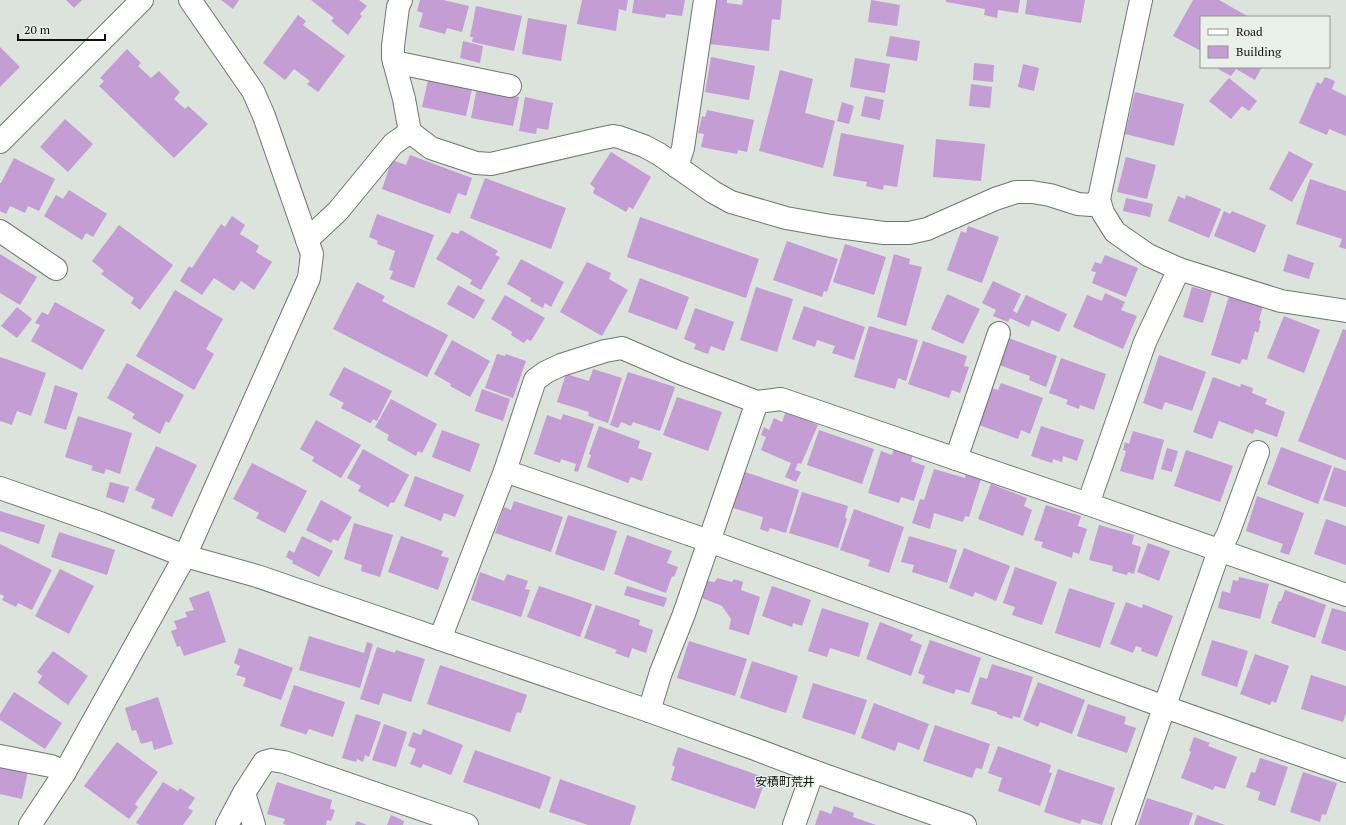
<svg xmlns="http://www.w3.org/2000/svg" width="1346" height="825" font-family="'PT Serif','Noto Sans JP',serif">
<style>
.building{fill:#c39dd4}
.lines{fill:none;stroke-linecap:round;stroke-linejoin:round}
.street-casing{stroke:#717671;stroke-width:24}
.secondary-casing{stroke:#717671;stroke-width:24}
.street{stroke:#fff;stroke-width:22}
.secondary{stroke:#fff;stroke-width:22}
.labels{text-anchor:middle;dominant-baseline:central;stroke-width:3;stroke-linejoin:round;paint-order:stroke}
.quarter-label{font-size:12px;fill:#0f110f;stroke:#e9efe9}
</style>
<rect width="100%" height="100%" fill="#dce2dc"/>
<g class="building">
<polygon points="66,0 82,0 74,8"/>
<polygon points="221,0 239,0 233,9"/>
<polygon points="311,0 359,0 367,6 360,14 362,16 348,35 331,21 334,18"/>
<polygon points="420,0 443,0 469,6 462,32 447,28 445,34 419,27 423,13 417,11"/>
<polygon points="582,0 628,0 626,11 619,9 616,31 577,24"/>
<polygon points="634,0 685,0 682,16 666,14 665,18 632,13"/>
<polygon points="715,0 727,0 727,3 742,5 743,0 782,0 780,20 772,19 769,51 710,44"/>
<polygon points="871,0 900,5 897,26 868,22"/>
<polygon points="946,0 1020,0 1018,13 998,10 997,18 984,15 985,9 946,2"/>
<polygon points="1027,0 1085,0 1081,23 1025,14"/>
<polygon points="1193,0 1219,0 1249,17 1201,17 1201,51 1173,36"/>
<polygon points="476,6 522,16 514,51 472,42 473,37 470,37"/>
<polygon points="298,15 306,21 303,25 345,56 318,92 307,84 310,81 294,69 285,80 263,63"/>
<polygon points="528,18 567,25 561,61 522,54"/>
<polygon points="890,36 920,41 917,61 886,56"/>
<polygon points="463,41 483,46 480,63 460,58"/>
<polygon points="0,47 20,67 0,87"/>
<polygon points="127,49 141,63 138,66 151,78 159,71 180,92 174,99 185,109 188,106 208,124 174,158 99,86 104,81 100,78"/>
<polygon points="711,57 755,66 749,100 705,92"/>
<polygon points="855,58 890,64 885,93 850,87"/>
<polygon points="974,63 994,65 993,82 973,80"/>
<polygon points="1023,64 1039,68 1034,91 1018,87"/>
<polygon points="1219,67 1262,67 1255,80 1236,69 1231,76 1218,69"/>
<polygon points="780,70 813,79 805,113 835,121 823,168 759,151"/>
<polygon points="1325,77 1335,81 1332,89 1346,96 1346,136 1329,129 1327,135 1299,123 1317,82 1321,84"/>
<polygon points="1229,78 1257,101 1249,111 1242,106 1231,119 1209,101"/>
<polygon points="428,80 472,89 466,116 422,107"/>
<polygon points="971,84 992,87 990,108 969,106"/>
<polygon points="477,88 519,97 513,126 471,118"/>
<polygon points="1135,92 1184,104 1174,146 1125,134"/>
<polygon points="865,96 884,100 880,120 861,116"/>
<polygon points="525,97 553,103 548,130 537,128 536,134 519,131"/>
<polygon points="842,102 854,106 849,124 837,121"/>
<polygon points="707,110 754,120 747,152 738,150 737,154 701,147 704,134 698,133 702,116 705,117"/>
<polygon points="65,119 93,144 68,172 40,147"/>
<polygon points="841,133 904,145 897,187 884,185 883,190 866,186 867,182 833,176"/>
<polygon points="936,139 985,144 981,181 933,177"/>
<polygon points="1289,151 1313,164 1292,202 1269,189"/>
<polygon points="611,152 651,177 633,209 629,207 626,212 593,193 595,188 590,184"/>
<polygon points="410,155 472,178 466,196 458,193 450,214 382,189 392,160 406,165"/>
<polygon points="1126,157 1156,165 1147,199 1117,192"/>
<polygon points="14,158 55,179 39,211 28,206 25,213 10,206 6,214 0,211 0,183 1,183"/>
<polygon points="485,178 566,208 551,249 470,218"/>
<polygon points="1310,179 1346,191 1346,249 1339,247 1342,239 1296,224"/>
<polygon points="69,190 107,214 93,237 86,233 82,240 44,216 56,195 63,199"/>
<polygon points="1186,195 1221,209 1209,238 1168,221 1178,196 1185,199"/>
<polygon points="1126,198 1153,204 1150,217 1123,211"/>
<polygon points="1224,211 1230,214 1232,211 1266,225 1255,253 1214,236"/>
<polygon points="377,214 434,235 414,288 390,279 393,271 389,270 395,251 377,244 378,241 369,237"/>
<polygon points="232,216 245,225 240,234 259,246 256,252 272,262 254,290 241,281 234,291 214,278 202,295 180,281 189,266 192,268 221,224 225,227"/>
<polygon points="640,217 759,259 746,298 627,257"/>
<polygon points="119,225 173,265 140,310 131,303 134,298 101,274 104,271 92,261"/>
<polygon points="968,226 999,237 982,283 947,270 961,231 966,233"/>
<polygon points="461,230 498,251 495,255 500,257 481,290 470,284 472,280 436,259 452,232 458,234"/>
<polygon points="787,241 838,259 827,292 824,291 822,297 773,280"/>
<polygon points="845,244 886,257 874,295 833,282"/>
<polygon points="0,254 37,277 20,305 0,293"/>
<polygon points="894,254 910,259 909,264 922,267 906,326 877,317"/>
<polygon points="1288,254 1314,263 1309,279 1283,271"/>
<polygon points="1105,255 1138,268 1126,297 1092,283 1096,272 1091,271 1095,262 1101,264"/>
<polygon points="521,259 564,282 551,307 545,303 543,308 530,301 531,298 507,284"/>
<polygon points="587,262 611,273 609,279 628,290 602,336 560,312"/>
<polygon points="640,278 689,297 677,330 628,312"/>
<polygon points="993,281 1021,294 1013,311 1017,313 1026,295 1067,314 1059,332 1032,320 1029,327 1010,318 1008,322 993,316 996,310 982,303"/>
<polygon points="357,282 385,296 382,301 448,335 427,377 333,329"/>
<polygon points="458,285 485,300 474,319 447,304"/>
<polygon points="756,287 793,299 777,352 740,340"/>
<polygon points="1192,287 1212,292 1203,323 1183,317"/>
<polygon points="175,290 223,319 206,349 214,354 194,390 136,356"/>
<polygon points="1105,293 1125,302 1121,310 1137,316 1123,349 1073,327 1087,295 1102,301"/>
<polygon points="947,294 980,309 963,344 931,329"/>
<polygon points="505,295 545,318 531,341 527,339 524,343 511,335 512,332 491,319"/>
<polygon points="1229,296 1263,306 1259,320 1261,321 1258,333 1255,331 1247,360 1242,359 1240,364 1211,355"/>
<polygon points="55,302 105,330 82,370 31,341 40,325 35,323 42,312 48,315"/>
<polygon points="804,306 865,327 854,360 832,353 835,346 817,340 815,347 792,339"/>
<polygon points="17,307 32,319 17,338 1,326"/>
<polygon points="695,308 734,322 724,351 711,346 708,354 694,349 696,344 684,339"/>
<polygon points="1284,316 1320,330 1304,373 1267,358"/>
<polygon points="869,326 918,340 906,381 898,378 895,389 854,377"/>
<polygon points="1343,329 1346,330 1346,460 1298,441"/>
<polygon points="1009,338 1057,356 1046,387 1029,380 1030,376 999,365"/>
<polygon points="452,340 490,361 470,397 450,386 451,384 434,374"/>
<polygon points="923,341 967,356 964,366 969,367 960,393 952,390 949,398 908,384"/>
<polygon points="497,354 505,356 506,354 526,361 513,398 485,388"/>
<polygon points="1159,355 1206,372 1192,411 1165,402 1162,410 1143,403"/>
<polygon points="0,357 46,373 31,416 17,411 12,425 0,421"/>
<polygon points="1061,358 1106,374 1094,410 1080,405 1079,409 1066,404 1068,400 1049,393"/>
<polygon points="127,363 184,395 169,423 166,421 160,434 132,418 135,414 107,398"/>
<polygon points="344,367 392,391 377,421 373,419 371,423 370,423 341,408 344,403 329,395"/>
<polygon points="593,369 622,378 608,423 588,416 589,412 557,402 566,374 589,381"/>
<polygon points="628,372 675,387 660,431 633,422 631,426 621,422 618,428 610,425"/>
<polygon points="1213,377 1240,387 1241,384 1253,388 1252,393 1267,399 1265,404 1285,412 1277,437 1255,429 1253,434 1219,421 1212,439 1193,432"/>
<polygon points="1001,383 1043,398 1030,434 1021,430 1018,439 979,425 992,388 998,390"/>
<polygon points="55,385 78,393 66,430 44,423"/>
<polygon points="482,389 510,399 503,421 475,411"/>
<polygon points="677,397 722,412 708,451 663,435"/>
<polygon points="391,399 437,424 422,453 418,451 416,456 387,440 389,435 375,427"/>
<polygon points="786,411 818,425 801,464 798,463 795,470 801,472 796,482 785,477 791,463 761,450 766,437 761,435 764,427 769,430 774,418 782,422"/>
<polygon points="563,414 594,424 578,472 574,471 576,464 561,459 560,463 534,454 547,415 561,420"/>
<polygon points="78,416 132,433 120,474 106,469 104,474 91,470 93,466 65,457"/>
<polygon points="316,420 361,445 341,478 312,461 314,457 300,449"/>
<polygon points="599,426 640,441 638,448 652,453 642,481 631,477 628,483 587,467 591,455 589,454"/>
<polygon points="1041,426 1084,440 1077,461 1063,456 1062,462 1053,459 1052,463 1031,456"/>
<polygon points="442,430 480,444 470,472 432,457"/>
<polygon points="819,430 874,449 862,484 807,465"/>
<polygon points="1133,431 1164,440 1153,480 1120,471 1126,451 1123,450 1125,442 1129,444"/>
<polygon points="156,446 197,465 172,517 151,508 155,499 135,490"/>
<polygon points="1281,447 1332,466 1318,504 1267,484"/>
<polygon points="894,448 913,454 911,461 925,466 914,501 901,497 899,503 868,493 881,451 892,455"/>
<polygon points="1167,448 1178,451 1172,472 1161,469"/>
<polygon points="363,449 409,475 394,503 391,502 388,507 358,491 361,486 347,478"/>
<polygon points="1186,450 1233,466 1220,502 1174,486"/>
<polygon points="252,463 307,491 285,533 256,518 259,513 233,499"/>
<polygon points="1334,467 1346,471 1346,507 1323,500"/>
<polygon points="934,469 965,478 966,474 981,479 969,517 965,516 963,522 934,513 930,529 912,523 920,499 924,500"/>
<polygon points="745,472 799,490 786,533 770,528 768,532 760,529 763,517 733,508"/>
<polygon points="415,476 464,495 455,517 444,513 441,521 404,506"/>
<polygon points="110,482 129,487 124,503 106,497"/>
<polygon points="991,484 1027,498 1024,506 1032,510 1023,536 978,519"/>
<polygon points="802,492 848,506 845,517 847,519 838,548 789,533"/>
<polygon points="1257,496 1304,513 1289,555 1280,552 1283,544 1246,531"/>
<polygon points="321,500 352,517 338,541 333,539 331,543 306,530"/>
<polygon points="514,501 563,517 551,552 495,533 504,507 511,510"/>
<polygon points="1046,505 1081,516 1078,526 1087,529 1079,554 1073,552 1072,558 1041,547 1043,542 1034,540"/>
<polygon points="854,509 904,527 889,573 868,566 870,560 840,550"/>
<polygon points="0,511 45,525 39,544 0,531"/>
<polygon points="568,515 617,531 604,571 555,554"/>
<polygon points="1326,519 1346,526 1346,565 1314,554"/>
<polygon points="354,523 393,535 380,577 361,571 362,565 344,559"/>
<polygon points="1099,525 1134,535 1132,544 1141,547 1134,574 1128,572 1127,575 1112,571 1113,566 1089,560"/>
<polygon points="59,532 115,550 107,575 51,557"/>
<polygon points="627,535 672,551 667,563 678,567 674,577 672,576 666,593 614,574"/>
<polygon points="302,536 333,551 319,577 292,563 293,561 286,557 289,550 294,553"/>
<polygon points="401,536 443,551 441,556 449,558 438,590 388,572"/>
<polygon points="909,536 957,550 947,583 912,572 914,565 901,562"/>
<polygon points="1148,543 1170,551 1159,581 1137,572"/>
<polygon points="0,544 52,570 32,610 18,603 16,607 2,600 4,596 0,594"/>
<polygon points="964,548 1010,566 996,601 975,592 973,597 949,588"/>
<polygon points="1015,567 1057,582 1042,625 1012,615 1015,607 1003,603"/>
<polygon points="60,569 94,586 69,634 35,616"/>
<polygon points="480,572 504,581 507,574 528,581 525,589 530,590 521,617 471,600"/>
<polygon points="1239,577 1269,584 1260,619 1218,608 1222,591 1230,593 1233,580 1238,581"/>
<polygon points="717,578 732,582 734,579 743,582 741,590 760,597 749,635 729,629 731,619 722,606 702,598 707,581 715,582"/>
<polygon points="539,586 592,604 580,637 527,617"/>
<polygon points="627,586 667,598 664,607 624,595"/>
<polygon points="772,586 811,600 802,626 793,623 792,627 762,616"/>
<polygon points="1069,588 1115,603 1100,648 1055,633"/>
<polygon points="1285,590 1326,605 1315,638 1271,623 1279,601 1281,601"/>
<polygon points="209,591 226,642 184,656 180,646 177,647 171,631 177,629 174,621 187,617 185,612 194,610 189,598"/>
<polygon points="1126,602 1142,608 1143,604 1173,616 1157,657 1141,651 1142,648 1136,646 1133,653 1110,644"/>
<polygon points="596,605 640,620 639,625 653,630 646,653 632,648 629,658 615,653 617,650 584,638"/>
<polygon points="822,608 869,623 859,657 830,648 827,657 808,651"/>
<polygon points="1332,608 1346,612 1346,651 1321,643"/>
<polygon points="880,622 913,635 910,640 922,645 911,676 866,659"/>
<polygon points="309,636 364,653 367,642 373,644 360,688 299,670"/>
<polygon points="930,640 981,658 969,693 956,689 954,694 922,683 925,676 918,673"/>
<polygon points="1212,640 1248,651 1237,687 1201,675"/>
<polygon points="689,641 747,659 735,696 677,678"/>
<polygon points="377,647 395,653 396,650 425,659 411,702 383,693 379,705 360,699"/>
<polygon points="239,648 293,668 281,700 243,686 246,678 236,675 240,666 234,663"/>
<polygon points="53,651 88,676 68,705 38,683 42,676 37,672"/>
<polygon points="1255,654 1289,666 1276,703 1272,701 1270,705 1240,694"/>
<polygon points="752,661 798,676 786,713 740,698"/>
<polygon points="992,664 1033,677 1020,718 1013,716 1012,719 997,714 997,712 971,704 980,677 987,679"/>
<polygon points="440,665 527,695 521,713 517,712 510,732 427,704"/>
<polygon points="1311,675 1346,686 1346,713 1343,722 1301,709"/>
<polygon points="1038,682 1085,700 1072,734 1040,722 1038,727 1023,720"/>
<polygon points="813,683 867,700 855,735 802,718"/>
<polygon points="294,685 345,702 333,737 309,729 306,735 305,734 280,726"/>
<polygon points="14,692 62,723 45,749 0,720 0,714"/>
<polygon points="158,697 173,744 154,750 152,741 141,744 136,730 132,731 125,708"/>
<polygon points="874,703 929,724 919,750 898,742 895,751 861,738"/>
<polygon points="1088,704 1126,717 1124,724 1136,728 1127,753 1077,736"/>
<polygon points="356,714 381,722 369,757 365,755 363,762 357,759 356,762 342,758"/>
<polygon points="384,724 407,732 396,767 372,760"/>
<polygon points="935,725 990,744 982,769 976,768 972,778 923,761"/>
<polygon points="423,729 463,745 451,775 423,764 421,768 410,764 416,749 408,746 413,732 421,735"/>
<polygon points="1194,737 1210,743 1208,746 1237,757 1225,789 1215,786 1213,790 1181,778 1191,752 1189,751"/>
<polygon points="117,742 158,772 135,804 138,807 129,819 84,786"/>
<polygon points="998,746 1051,765 1049,772 1052,773 1040,806 998,791 1002,778 988,773"/>
<polygon points="678,747 766,778 755,809 671,780 675,767 672,765"/>
<polygon points="475,750 551,777 540,809 463,782"/>
<polygon points="1260,758 1288,767 1275,806 1258,800 1260,792 1246,787 1251,772 1255,773"/>
<polygon points="0,764 28,771 22,799 0,794"/>
<polygon points="1058,769 1115,788 1102,825 1082,819 1080,824 1044,812"/>
<polygon points="1303,772 1337,783 1326,815 1322,814 1320,822 1290,812"/>
<polygon points="560,779 636,806 630,825 588,825 549,812"/>
<polygon points="163,782 178,791 180,788 195,798 188,808 193,811 183,825 140,825 136,823"/>
<polygon points="277,782 332,800 330,809 335,810 331,821 327,820 326,825 287,825 283,824 285,819 267,814"/>
<polygon points="1147,798 1193,813 1189,825 1138,825"/>
<polygon points="834,806 854,813 853,817 876,825 815,825 820,810 831,814"/>
<polygon points="391,815 404,821 403,825 387,825"/>
<polygon points="1197,815 1225,825 1194,825"/>
<polygon points="357,821 367,825 355,825"/>
</g>
<g class="lines">
<defs>
<g id="street">
<polyline points="401,0 398,7 393,46 393,58 404,99 410,132 431,148 476,163 491,164 599,139 613,136 619,137 644,146 659,154 713,192 731,202 786,218 831,226 884,233 909,233 927,229 995,199 1016,192 1032,192 1050,195 1078,204 1091,205 1099,199"/>
<polyline points="1141,0 1099,199 1103,213 1115,232 1148,255 1179,269 1281,301 1346,311"/>
<polyline points="394,62 510,86"/>
<polyline points="677,167 683,148 705,0"/>
<polyline points="0,231 56,269"/>
<polyline points="307,240 338,211 393,144 410,132"/>
<polyline points="956,459 999,333"/>
<polyline points="505,471 709,541 1165,707 1346,771"/>
<polyline points="0,488 100,523 185,556 257,576 649,711 755,749 813,771 965,825"/>
<polyline points="1088,504 1145,342 1179,269"/>
<polyline points="440,639 505,471 535,380 546,372 561,365 605,351 622,348 680,373 757,402 781,399 1088,504 1346,595"/>
<polyline points="649,711 661,672 684,614 757,402"/>
<polyline points="0,756 51,766 65,772"/>
<polyline points="244,793 254,825"/>
<polyline points="227,825 244,793 264,762 271,760 284,762 467,825"/>
<polyline points="794,825 813,771"/>
<polyline points="1123,825 1219,551 1228,534 1258,452"/>
</g>
<g id="secondary">
<polyline points="0,142 142,0"/>
<polyline points="30,825 65,772 185,556 309,278 312,254 264,116 253,91 190,0"/>
</g>
</defs>
<use href="#street" class="street-casing"/>
<use href="#secondary" class="secondary-casing"/>
<use href="#street" class="street"/>
<use href="#secondary" class="secondary"/>
</g>
<g class="labels">
<g class="quarter-label">
<text x="785" y="781">安積町荒井</text>
</g>
</g>
<rect x="1200" y="16" width="130" height="52" fill="#e9efe9" stroke="#929692"/>
<rect x="1208" y="29" width="20" height="6" fill="#ffffff" stroke="#929692"/>
<text x="1236" y="36" font-size="12" fill="#0f110f">Road</text>
<rect x="1208" y="46" width="20" height="12" fill="#c39dd4" stroke="#929692"/>
<text x="1236" y="56" font-size="12" fill="#0f110f">Building</text>
<path d="M18 34v6h87v-6" fill="none" stroke="#0f110f" stroke-width="2"/>
<text x="24" y="34" font-size="12" fill="#0f110f" stroke="#e9efe9" stroke-width="3" paint-order="stroke">20 m</text>
</svg>
